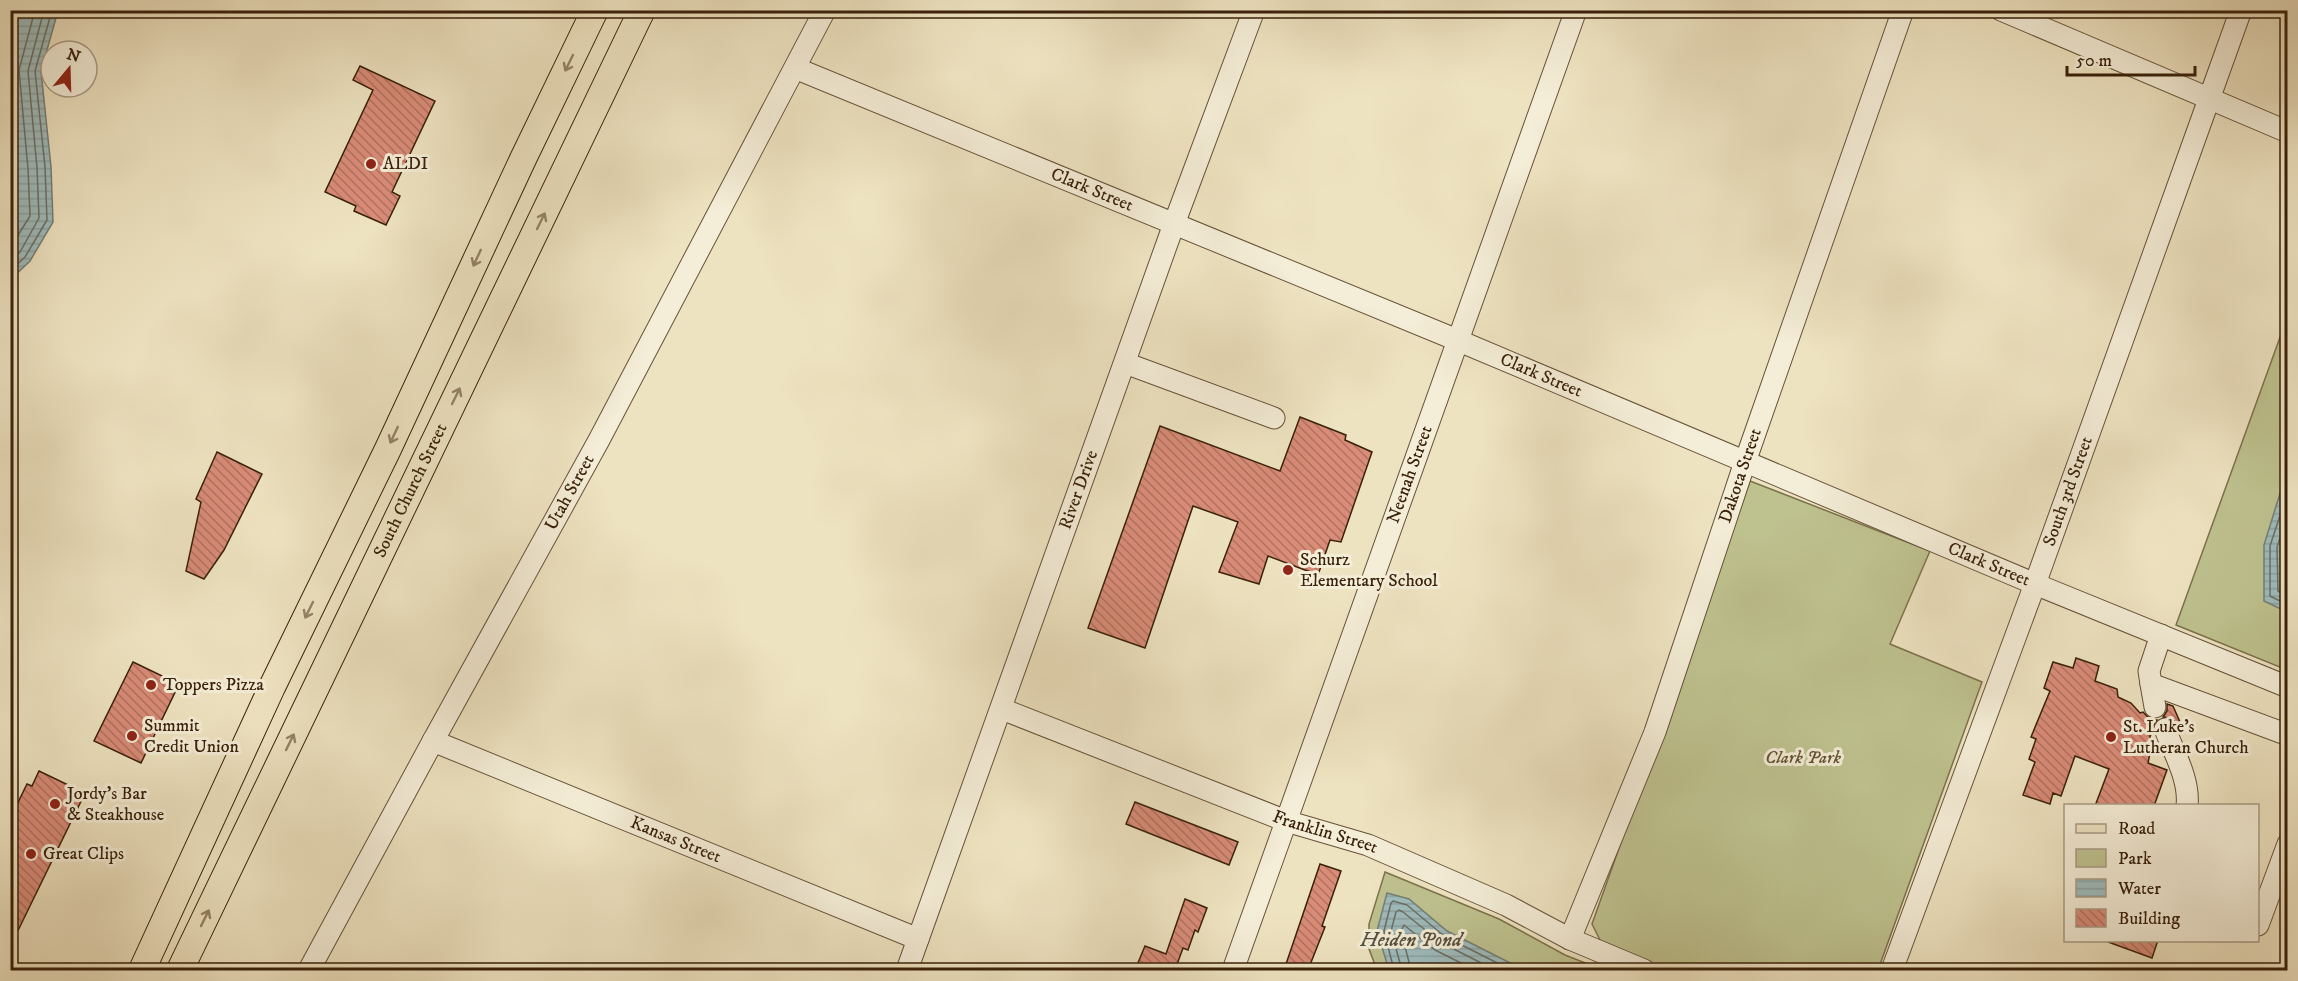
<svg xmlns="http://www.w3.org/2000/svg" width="2298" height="981" font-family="'IM FELL DW Pica',serif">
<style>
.park{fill:#bec28f;stroke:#7c724c;stroke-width:1.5}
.water{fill:url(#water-rules);stroke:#767e75;stroke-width:1.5}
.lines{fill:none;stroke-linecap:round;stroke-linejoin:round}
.shore{stroke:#6c6e64;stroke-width:1.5}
.building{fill:url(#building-back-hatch);stroke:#39210a;stroke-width:1.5}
.minor-casing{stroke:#665238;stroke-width:23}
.major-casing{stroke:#39210a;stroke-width:28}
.minor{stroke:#f4edd7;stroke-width:21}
.major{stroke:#eee3c1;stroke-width:26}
.oneway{stroke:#948266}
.poi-dot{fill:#8f2418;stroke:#f4edd7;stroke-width:2}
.labels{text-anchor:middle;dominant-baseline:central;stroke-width:6;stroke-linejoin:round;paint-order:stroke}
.poi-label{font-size:18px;fill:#39210a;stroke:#f4edd7;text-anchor:start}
.street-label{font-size:18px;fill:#39210a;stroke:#f4edd7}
.park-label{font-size:18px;font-style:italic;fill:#615132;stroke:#f4edd7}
.water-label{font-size:20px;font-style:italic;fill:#575040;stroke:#f4edd7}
</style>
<defs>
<pattern id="water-rules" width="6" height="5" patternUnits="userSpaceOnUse" patternTransform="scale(1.5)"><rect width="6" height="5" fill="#9ebcbd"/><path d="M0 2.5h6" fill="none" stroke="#89a1a1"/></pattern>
<pattern id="building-back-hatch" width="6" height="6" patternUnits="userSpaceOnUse" patternTransform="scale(1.5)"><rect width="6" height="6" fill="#d98c78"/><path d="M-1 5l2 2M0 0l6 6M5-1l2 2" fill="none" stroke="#b17261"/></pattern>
</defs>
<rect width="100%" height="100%" fill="#eee3c1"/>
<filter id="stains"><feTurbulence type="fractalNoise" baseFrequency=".00333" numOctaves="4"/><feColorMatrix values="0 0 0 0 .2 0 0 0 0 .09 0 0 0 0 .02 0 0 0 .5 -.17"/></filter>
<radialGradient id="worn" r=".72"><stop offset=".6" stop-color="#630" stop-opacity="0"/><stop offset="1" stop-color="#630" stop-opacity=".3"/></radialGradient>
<g class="park">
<polygon points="2287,318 2287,670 2176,625"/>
<polygon points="1750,481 1930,551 1890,644 1982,682 1878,970 1665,970 1602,944 1592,924"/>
<polygon points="1385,872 1499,919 1565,955 1603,970 1377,970 1369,949 1369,924"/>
</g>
<g class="water">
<polygon points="11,10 58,11 41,71 51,167 53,222 30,261 11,279"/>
<polygon points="2287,471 2288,612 2287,612 2264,601 2264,545"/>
<polygon points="1387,893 1409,899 1447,931 1524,970 1389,970 1377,931"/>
</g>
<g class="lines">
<g class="shore">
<polyline points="10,248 30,216 28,169 19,70 35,10"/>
<polyline points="10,261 20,252 39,218 37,168 28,71 44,10"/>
<polyline points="10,271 25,257 47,220 45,167 35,71 52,10"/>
<polyline points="2288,491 2270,546 2270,596 2288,605"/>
<polyline points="2288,515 2277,547 2278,591 2288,597"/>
<polyline points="1394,970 1384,931 1391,903 1393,901 1407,905 1444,936 1511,970"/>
<polyline points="1402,970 1391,931 1396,912 1399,910 1403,912 1440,942 1495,970"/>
<polyline points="1411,970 1401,931 1404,925 1435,950 1475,970"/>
</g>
</g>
<g class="building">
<polygon points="360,66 435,101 392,192 400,196 386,225 354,211 356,206 325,192 373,90 353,80"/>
<polygon points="1300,417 1346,435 1345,440 1372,452 1341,542 1330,540 1318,575 1268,556 1259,584 1219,572 1238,522 1193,506 1145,648 1088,628 1160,426 1280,471"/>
<polygon points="217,452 262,474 224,550 204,579 186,571 201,502 196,499"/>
<polygon points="2076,658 2099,666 2095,681 2117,689 2118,697 2131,703 2140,713 2143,712 2150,719 2157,720 2153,727 2153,734 2150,735 2151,748 2148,763 2167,770 2154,806 2095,806 2109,769 2075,756 2061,796 2053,793 2050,804 2023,795 2035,762 2029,759 2036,739 2031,737 2050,691 2044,688 2053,662 2073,668"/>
<polygon points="133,662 179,684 141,763 94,741"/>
<polygon points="2167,704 2173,706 2180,722 2177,724 2172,719 2163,717 2167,711"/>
<polygon points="39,771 85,793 10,947 10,819 27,784 32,786"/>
<polygon points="1135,802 1238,842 1229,865 1126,824"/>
<polygon points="1320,864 1341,871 1322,926 1325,927 1308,970 1284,970"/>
<polygon points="1185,899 1207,908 1198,932 1195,930 1188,950 1183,948 1175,970 1135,970 1145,946 1166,954"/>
<polygon points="2108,940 2158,940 2152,958 2108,942"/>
</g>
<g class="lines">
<defs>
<g id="minor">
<polyline points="2001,10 2288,132"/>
<path id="s1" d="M795 68 1457 340 2035 584 2288 687"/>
<polyline points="1125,363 1274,418"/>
<polyline points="2161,635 2149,671 2151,684 2288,735"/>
<polyline points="2151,684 2155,707"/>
<path id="s2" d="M1002 709 1286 821 1368 845 1506 905 1570 939 1644 970"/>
<path d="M2165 729C2174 753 2190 780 2187 806"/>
<path id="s3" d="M433 741 918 939"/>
<polyline points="2258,925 2288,844"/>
<path id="s4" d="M1570 939 1655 732 1745 462 1903 10"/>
<path id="s5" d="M309 970 433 741 599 440 825 10"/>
<path id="s6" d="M907 970 1174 224 1254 10"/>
<path id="s7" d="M1233 970 1576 10"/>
<path id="s8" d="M1892 970 2035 584 2241 10"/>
</g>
<g id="major">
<polyline points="142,970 272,687 388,449 523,159 595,10"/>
<path id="s9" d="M180 970 642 10"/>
</g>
</defs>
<use href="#minor" class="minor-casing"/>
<use href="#major" class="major-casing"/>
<use href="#minor" class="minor"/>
<use href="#major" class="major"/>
</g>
<defs><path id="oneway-shaft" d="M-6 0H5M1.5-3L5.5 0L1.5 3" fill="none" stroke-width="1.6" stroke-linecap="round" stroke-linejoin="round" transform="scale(1.5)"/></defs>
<g class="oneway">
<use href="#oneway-shaft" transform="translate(569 63) rotate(116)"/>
<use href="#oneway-shaft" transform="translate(541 221) rotate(-64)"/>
<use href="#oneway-shaft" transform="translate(477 258) rotate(115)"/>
<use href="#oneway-shaft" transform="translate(456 396) rotate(-64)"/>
<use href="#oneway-shaft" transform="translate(394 435) rotate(115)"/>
<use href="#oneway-shaft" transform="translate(309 610) rotate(116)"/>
<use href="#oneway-shaft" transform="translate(290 742) rotate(-64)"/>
<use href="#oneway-shaft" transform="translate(205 918) rotate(-64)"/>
</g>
<g class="poi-dot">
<circle cx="371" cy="164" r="6"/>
<circle cx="1288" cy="570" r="6"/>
<circle cx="151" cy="685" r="6"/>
<circle cx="132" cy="736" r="6"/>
<circle cx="2111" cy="737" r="6"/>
<circle cx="55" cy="804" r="6"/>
<circle cx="31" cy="854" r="6"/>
</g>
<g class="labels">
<g class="poi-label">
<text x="383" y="164">ALDI</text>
<text x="1300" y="560">Schurz<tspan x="1300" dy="21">Elementary School</tspan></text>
<text x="163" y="685">Toppers Pizza</text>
<text x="144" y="726">Summit<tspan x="144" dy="21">Credit Union</tspan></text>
<text x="2123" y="727">St. Luke's<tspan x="2123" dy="21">Lutheran Church</tspan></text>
<text x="67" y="794">Jordy's Bar<tspan x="67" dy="21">&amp; Steakhouse</tspan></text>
<text x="43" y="854">Great Clips</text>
</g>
<g class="street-label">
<text stroke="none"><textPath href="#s1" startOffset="321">Clark Street</textPath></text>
<text stroke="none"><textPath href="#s1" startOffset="807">Clark Street</textPath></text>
<text stroke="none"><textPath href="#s7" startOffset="526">Neenah Street</textPath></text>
<text stroke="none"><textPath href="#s4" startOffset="494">Dakota Street</textPath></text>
<text stroke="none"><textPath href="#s6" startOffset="510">River Drive</textPath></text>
<text stroke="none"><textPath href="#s9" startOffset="532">South Church Street</textPath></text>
<text stroke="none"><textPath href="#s8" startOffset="510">South 3rd Street</textPath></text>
<text stroke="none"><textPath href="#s5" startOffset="544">Utah Street</textPath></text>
<text stroke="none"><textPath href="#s1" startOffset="1293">Clark Street</textPath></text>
<text stroke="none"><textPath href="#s2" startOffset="346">Franklin Street</textPath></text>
<text stroke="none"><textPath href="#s3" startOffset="262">Kansas Street</textPath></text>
</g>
<g class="park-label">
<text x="1803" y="758">Clark Park</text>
</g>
<g class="water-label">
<text x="1411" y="940">Heiden Pond</text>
</g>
</g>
<rect width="2298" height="981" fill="none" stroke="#eee3c1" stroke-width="36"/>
<rect x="12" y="12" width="2274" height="957" fill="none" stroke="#39210a" stroke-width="3"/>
<rect x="18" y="18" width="2262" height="945" fill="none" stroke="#39210a" stroke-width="1.5"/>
<rect x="2064" y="804" width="195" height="138" fill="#f4edd7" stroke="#a99b85" stroke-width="1.5"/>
<rect x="2076" y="824" width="30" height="9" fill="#eee3c1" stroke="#a99b85" stroke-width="1.5"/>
<text x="2118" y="834" font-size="18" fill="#39210a">Road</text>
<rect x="2076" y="849" width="30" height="18" fill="#bec28f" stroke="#a99b85" stroke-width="1.5"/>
<text x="2118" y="864" font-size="18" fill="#39210a">Park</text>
<rect x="2076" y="879" width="30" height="18" fill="url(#water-rules)" stroke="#a99b85" stroke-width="1.5"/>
<text x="2118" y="894" font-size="18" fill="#39210a">Water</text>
<rect x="2076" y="909" width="30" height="18" fill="url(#building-back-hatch)" stroke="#a99b85" stroke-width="1.5"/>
<text x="2118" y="924" font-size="18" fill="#39210a">Building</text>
<g transform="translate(69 69) rotate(19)"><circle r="28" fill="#f4edd7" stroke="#a99b85" stroke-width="1.5"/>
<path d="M0-4.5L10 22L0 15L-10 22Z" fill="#8f2418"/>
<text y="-9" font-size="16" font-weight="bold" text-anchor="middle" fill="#39210a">N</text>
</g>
<path d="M2067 66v9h128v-9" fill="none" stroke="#39210a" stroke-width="3"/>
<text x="2076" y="66" font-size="18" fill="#39210a" stroke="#f4edd7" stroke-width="4.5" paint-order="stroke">50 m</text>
<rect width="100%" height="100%" filter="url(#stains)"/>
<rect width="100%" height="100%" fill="url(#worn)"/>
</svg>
